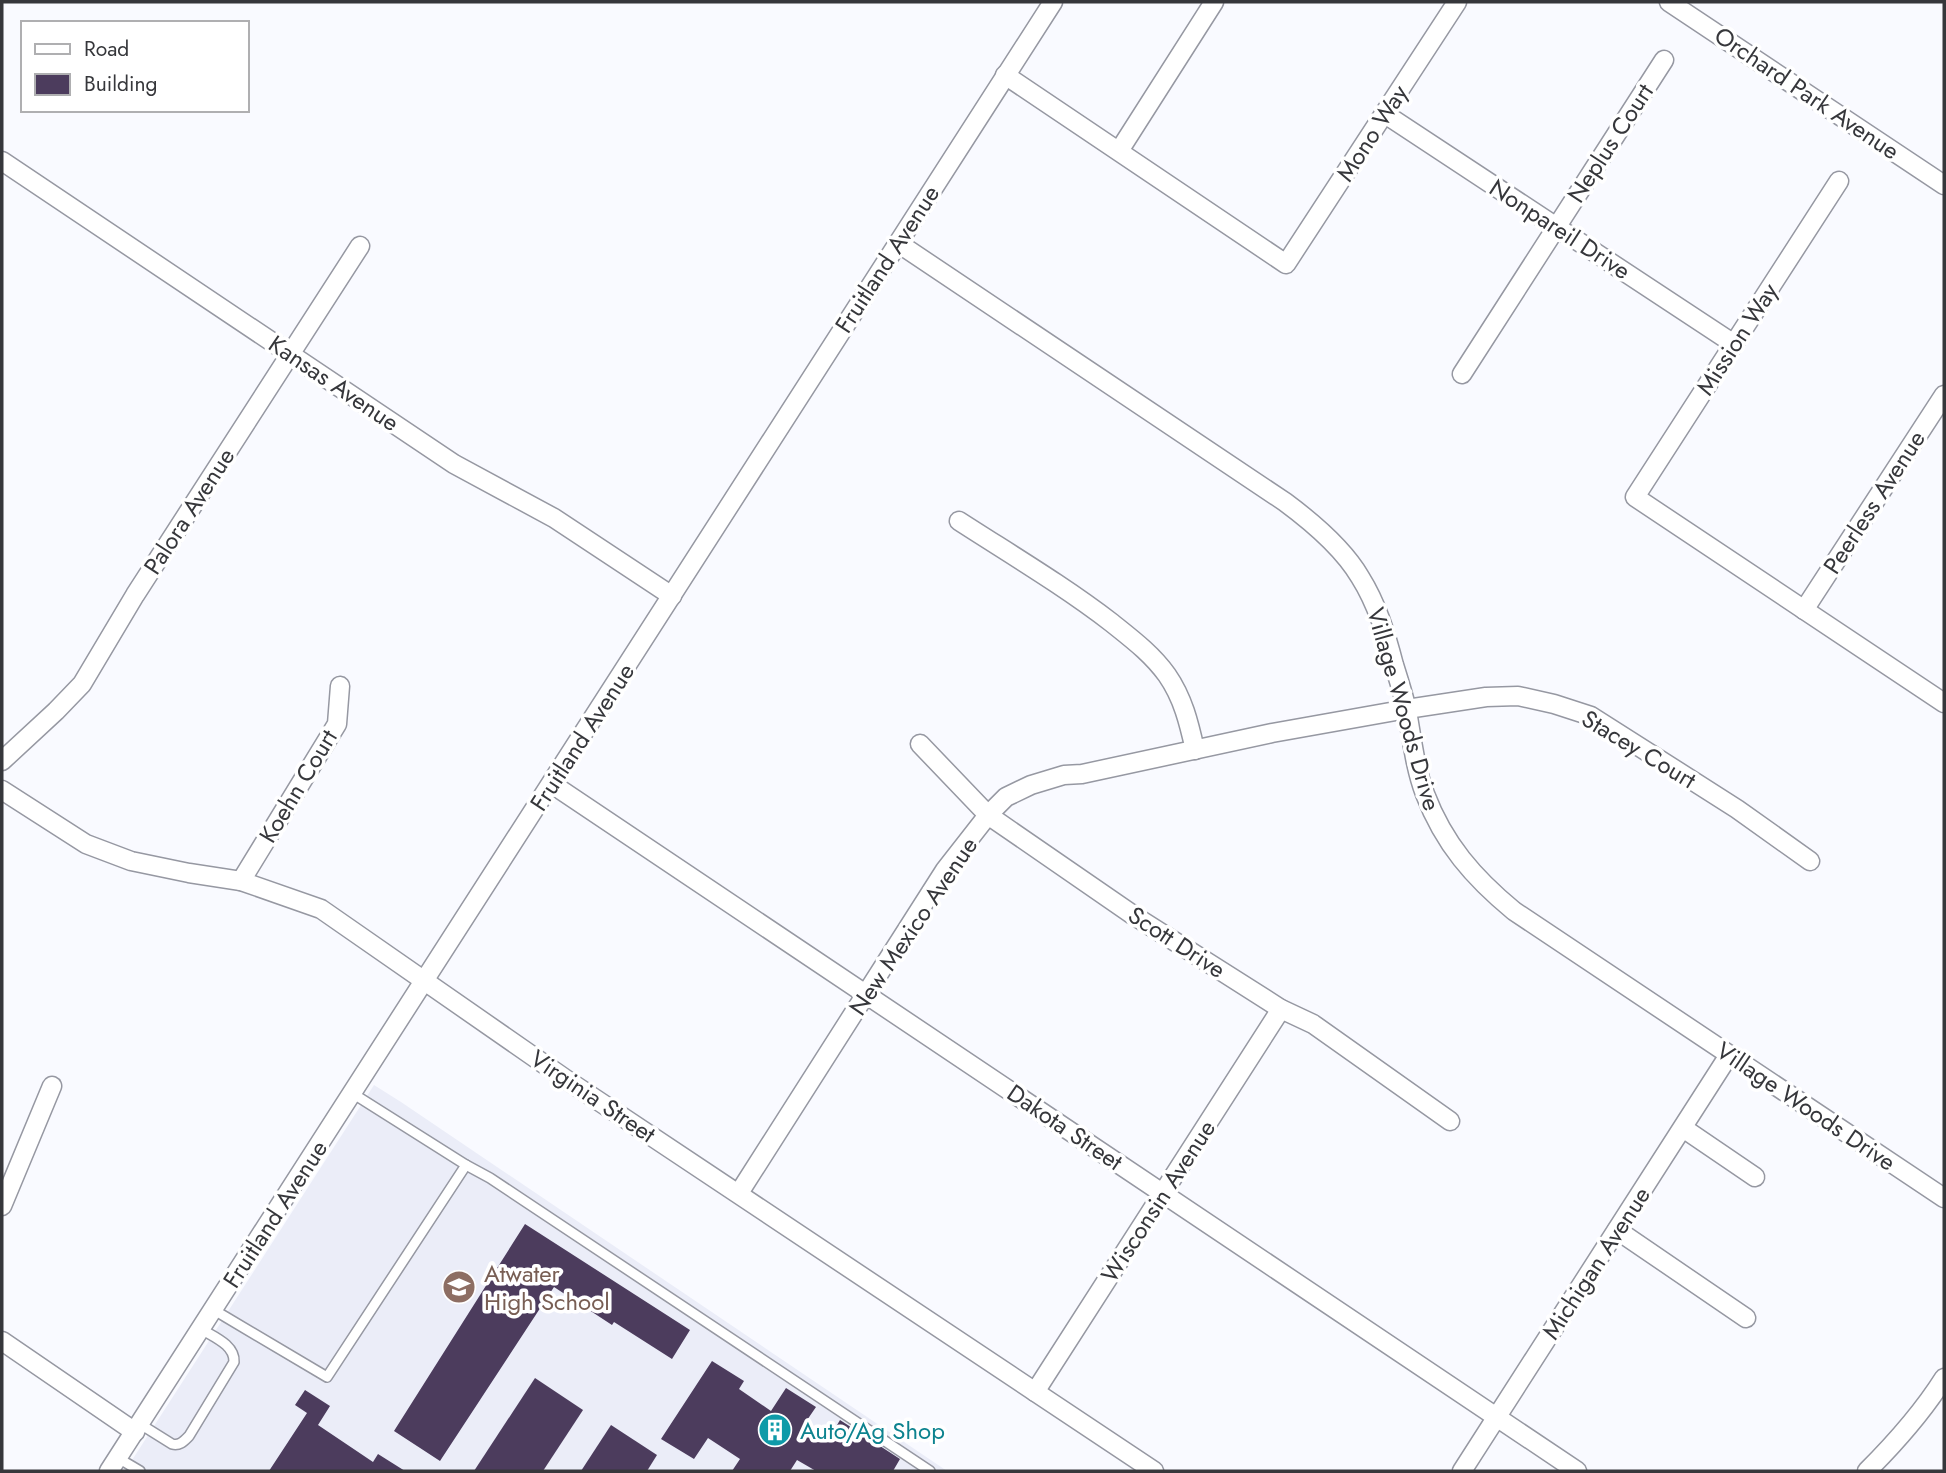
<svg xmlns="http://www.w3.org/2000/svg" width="1946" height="1473" font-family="Jost,sans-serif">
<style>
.built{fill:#ebedf8}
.building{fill:#4c3c5d}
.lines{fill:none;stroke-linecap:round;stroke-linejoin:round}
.lane-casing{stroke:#9698a2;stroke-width:12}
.street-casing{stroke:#9698a2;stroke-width:21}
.lane{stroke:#fff;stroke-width:9}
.street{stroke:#fff;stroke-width:18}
.labels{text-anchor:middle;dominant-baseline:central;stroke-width:7;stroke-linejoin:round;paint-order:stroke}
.street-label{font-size:24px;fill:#36373b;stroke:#fff}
.education-label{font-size:24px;fill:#785e54;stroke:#fff;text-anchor:start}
.culture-label{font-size:24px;fill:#0d838f;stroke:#fff;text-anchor:start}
</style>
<rect width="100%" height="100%" fill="#f9faff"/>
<polygon class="built" points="374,1085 401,1102 947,1471 125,1471"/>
<g class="building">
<polygon points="525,1224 690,1330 672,1359 614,1322 612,1325 554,1287 440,1461 394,1431"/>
<polygon points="712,1361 744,1381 739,1389 771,1411 786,1388 816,1407 803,1426 827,1442 840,1420 900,1459 893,1471 816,1471 797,1460 790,1471 732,1471 740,1459 708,1438 694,1459 661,1439"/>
<polygon points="535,1378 583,1410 543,1471 474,1471"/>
<polygon points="305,1390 330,1406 318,1425 373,1462 378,1454 405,1471 269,1471 307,1413 295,1405"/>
<polygon points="611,1425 657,1455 647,1471 581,1471"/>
</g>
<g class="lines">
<defs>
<g id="lane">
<polyline points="466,1165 490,1178 930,1471"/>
<polyline points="214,1310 327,1377 466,1165 352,1093"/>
<path d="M140 1424 172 1444C180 1446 184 1441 189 1436L234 1362C235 1345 214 1337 201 1329"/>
<polyline points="118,1458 140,1471"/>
</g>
<g id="street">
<polyline points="1669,2 1944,185"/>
<polyline points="1005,75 1286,264 1457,2"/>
<polyline points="1385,114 1734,344"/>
<polyline points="1119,151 1214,2"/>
<polyline points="2,161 454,464 554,518 672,596"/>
<polyline points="1839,181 1635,497 1944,703"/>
<path d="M898 243 1285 502C1312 522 1343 548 1360 577 1377 604 1386 634 1394 665 1399 681 1404 696 1407 711 1412 739 1415 768 1425 794 1444 844 1474 878 1514 911L1944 1198"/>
<polyline points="1462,374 1664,60"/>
<path d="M959 521C1010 554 1064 586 1112 623 1132 639 1152 654 1167 675 1183 698 1189 723 1195 750"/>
<polyline points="1804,610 1944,395"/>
<polyline points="920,744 988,815 1133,915 1281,1009 1313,1024 1450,1121"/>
<polyline points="2,761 56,711 82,684 135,595 360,246"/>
<polyline points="552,784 1577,1471"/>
<polyline points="2,790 86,844 131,861 189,873 241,881 321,909 567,1080 1154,1471"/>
<polyline points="241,881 337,724 340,686"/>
<polyline points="1683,1128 1755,1177"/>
<polyline points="739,1193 945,870 988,815 1006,797 1031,785 1064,775 1082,774 1272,733 1407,709 1486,697 1518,696 1554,704 1591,716 1737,809 1810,861"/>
<polyline points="2,1206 52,1086"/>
<polyline points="1617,1230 1746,1318"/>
<polyline points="2,1341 135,1432"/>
<polyline points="1035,1392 1281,1009"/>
<polyline points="109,1471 1053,2"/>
<polyline points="1462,1471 1729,1055"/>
<path d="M1867 1471C1896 1442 1922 1413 1944 1378"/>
</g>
</defs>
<use href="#lane" class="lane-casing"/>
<use href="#street" class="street-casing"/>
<use href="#lane" class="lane"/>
<use href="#street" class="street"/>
</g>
<defs>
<symbol id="school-disc" viewBox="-11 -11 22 22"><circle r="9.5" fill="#8d6e63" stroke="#fff"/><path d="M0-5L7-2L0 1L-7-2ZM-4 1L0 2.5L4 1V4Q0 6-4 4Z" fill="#fff"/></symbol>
<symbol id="building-disc" viewBox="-11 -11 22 22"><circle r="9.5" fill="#0f9aa8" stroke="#fff"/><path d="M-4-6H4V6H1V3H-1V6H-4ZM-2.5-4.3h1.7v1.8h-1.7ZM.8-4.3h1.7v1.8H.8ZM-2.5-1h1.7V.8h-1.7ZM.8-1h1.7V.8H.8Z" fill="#fff"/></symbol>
</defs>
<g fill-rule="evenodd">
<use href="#school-disc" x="440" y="1268" width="38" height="38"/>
<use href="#building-disc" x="756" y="1411" width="38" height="38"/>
</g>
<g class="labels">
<g class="street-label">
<text transform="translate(1807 93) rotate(34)">Orchard Park Avenue</text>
<text transform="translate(1372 133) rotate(-57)">Mono Way</text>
<text transform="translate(1610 143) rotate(-57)">Neplus Court</text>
<text transform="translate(1560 229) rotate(33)">Nonpareil Drive</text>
<text transform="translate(887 259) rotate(-57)">Fruitland Avenue</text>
<text transform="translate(1737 339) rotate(-57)">Mission Way</text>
<text transform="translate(334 383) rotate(34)">Kansas Avenue</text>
<text transform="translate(1874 502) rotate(-57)">Peerless Avenue</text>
<text transform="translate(189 511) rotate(-57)">Palora Avenue</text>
<text transform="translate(1404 709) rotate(74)">Village Woods Drive</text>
<text transform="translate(582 737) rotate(-57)">Fruitland Avenue</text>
<text transform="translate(1639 749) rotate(31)">Stacey Court</text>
<text transform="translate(298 786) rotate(-59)">Koehn Court</text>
<text transform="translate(913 926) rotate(-56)">New Mexico Avenue</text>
<text transform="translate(1177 942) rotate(33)">Scott Drive</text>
<text transform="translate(593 1096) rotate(34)">Virginia Street</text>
<text transform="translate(1806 1106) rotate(34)">Village Woods Drive</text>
<text transform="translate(1065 1127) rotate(34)">Dakota Street</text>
<text transform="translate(1158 1201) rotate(-57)">Wisconsin Avenue</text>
<text transform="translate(275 1214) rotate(-57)">Fruitland Avenue</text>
<text transform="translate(1596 1263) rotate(-57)">Michigan Avenue</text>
</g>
<g class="education-label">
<text x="484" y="1273">Atwater<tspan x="484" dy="28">High School</tspan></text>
</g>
<g class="culture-label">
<text x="800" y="1430">Auto/Ag Shop</text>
</g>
</g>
<rect width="1946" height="1473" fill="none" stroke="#36373b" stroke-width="7"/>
<rect x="21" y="21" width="228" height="91" fill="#ffffff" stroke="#afafb1" stroke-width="2"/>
<rect x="35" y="44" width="35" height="10" fill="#ffffff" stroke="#afafb1" stroke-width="2"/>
<text x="84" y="56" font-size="21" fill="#36373b">Road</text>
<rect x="35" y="74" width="35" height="21" fill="#4c3c5d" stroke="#afafb1" stroke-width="2"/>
<text x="84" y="91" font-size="21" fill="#36373b">Building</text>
</svg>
